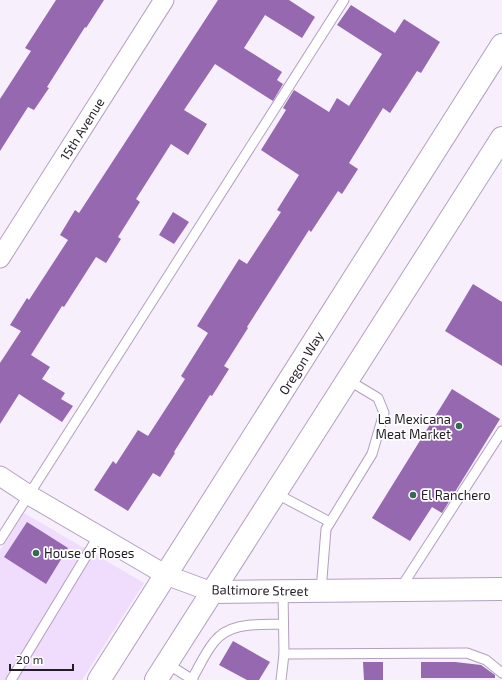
<svg xmlns="http://www.w3.org/2000/svg" width="502" height="680" font-family="'Exo 2',sans-serif">
<style>
.built{fill:#f0ddfd}
.building{fill:#9568b0}
.lines{fill:none;stroke-linecap:round;stroke-linejoin:round}
.lane-casing{stroke:#b3a0bf;stroke-width:11}
.street-casing{stroke:#b3a0bf;stroke-width:21}
.secondary-casing{stroke:#b3a0bf;stroke-width:24}
.primary-casing{stroke:#b3a0bf;stroke-width:24}
.lane{stroke:#fff;stroke-width:9}
.street{stroke:#fff;stroke-width:19}
.secondary{stroke:#fff;stroke-width:22}
.primary{stroke:#fff;stroke-width:22}
.poi-dot{fill:#346b51;stroke:#fff;stroke-width:1.5}
.labels{text-anchor:middle;dominant-baseline:central;stroke-width:3.5;stroke-linejoin:round;paint-order:stroke}
.street-label{font-size:13px;fill:#231c27;stroke:#fff}
.poi-label{font-size:13px;fill:#231c27;stroke:#fff;text-anchor:start}
</style>
<rect width="100%" height="100%" fill="#f7effc"/>
<polygon class="built" points="24,513 144,583 82,680 0,680 0,550"/>
<g class="building">
<polygon points="56,0 104,0 86,28 85,27 47,87 49,88 34,110 28,107 0,151 0,99 31,51 25,48"/>
<polygon points="218,0 289,0 315,17 302,38 265,15 244,48 282,72 277,80 283,84 273,101 215,64 184,110 207,124 188,155 171,144 136,199 140,202 118,237 121,239 106,263 96,257 64,307 62,306 31,355 50,367 42,379 65,393 61,399 73,406 62,422 19,394 0,424 0,363 21,331 10,325 27,298 29,300 68,240 60,235 75,210 79,213"/>
<polygon points="351,5 395,33 404,19 440,42 421,73 417,71 390,113 383,108 349,163 358,169 342,194 338,191 311,232 309,230 247,327 248,328 224,366 229,369 212,396 210,395 174,452 175,453 160,477 153,473 128,511 94,490 113,461 116,464 138,430 148,436 185,379 181,376 208,333 197,326 239,259 247,264 281,212 277,210 299,175 261,150 286,110 283,108 294,90 329,112 337,98 349,106 382,54 337,25"/>
<polygon points="173,212 189,222 174,244 159,235"/>
<polygon points="473,284 502,302 502,366 445,331"/>
<polygon points="452,389 500,419 442,513 432,507 410,541 372,518"/>
<polygon points="27,522 68,548 46,584 4,557"/>
<polygon points="233,641 270,662 259,680 247,680 219,665"/>
<polygon points="363,662 383,662 383,680 364,680"/>
<polygon points="421,662 455,662 481,665 495,675 495,678 421,678"/>
</g>
<g class="lines">
<defs>
<g id="lane">
<polyline points="275,493 330,522"/>
<polyline points="0,540 344,0"/>
<polyline points="400,589 502,431"/>
<polyline points="283,591 284,654"/>
<polyline points="321,591 326,529 372,454 384,413 378,398 348,380"/>
<polyline points="166,663 193,680"/>
<path d="M192 679C199 667 205 653 214 642 230 621 260 625 283 624"/>
<polyline points="11,680 99,535"/>
<polyline points="281,680 284,654 467,653 486,660 502,673"/>
</g>
<g id="street">
<polyline points="0,258 164,0"/>
<polyline points="0,476 29,495 166,575 212,592"/>
</g>
<polyline id="secondary" points="212,592 502,589"/>
<g id="primary">
<polyline points="99,680 502,45"/>
<polyline points="156,680 502,138"/>
</g>
</defs>
<use href="#lane" class="lane-casing"/>
<use href="#street" class="street-casing"/>
<use href="#secondary" class="secondary-casing"/>
<use href="#primary" class="primary-casing"/>
<use href="#lane" class="lane"/>
<use href="#street" class="street"/>
<use href="#secondary" class="secondary"/>
<use href="#primary" class="primary"/>
</g>
<g class="poi-dot">
<circle cx="459" cy="426" r="4"/>
<circle cx="413" cy="495" r="4"/>
<circle cx="36" cy="553" r="4"/>
</g>
<g class="labels">
<g class="street-label">
<text transform="translate(82 129) rotate(-58)">15th Avenue</text>
<text transform="translate(301 363) rotate(-58)">Oregon Way</text>
<text transform="translate(260 590) rotate(1)">Baltimore Street</text>
</g>
<g class="poi-label">
<text x="451" y="419" text-anchor="end">La Mexicana<tspan x="451" dy="15">Meat Market</tspan></text>
<text x="421" y="495">El Ranchero</text>
<text x="44" y="553">House of Roses</text>
</g>
</g>
<path d="M10 664v6h63v-6" fill="none" stroke="#231c27" stroke-width="2"/>
<text x="16" y="664" font-size="12" fill="#231c27" stroke="#ffffff" stroke-width="3" paint-order="stroke">20 m</text>
</svg>
